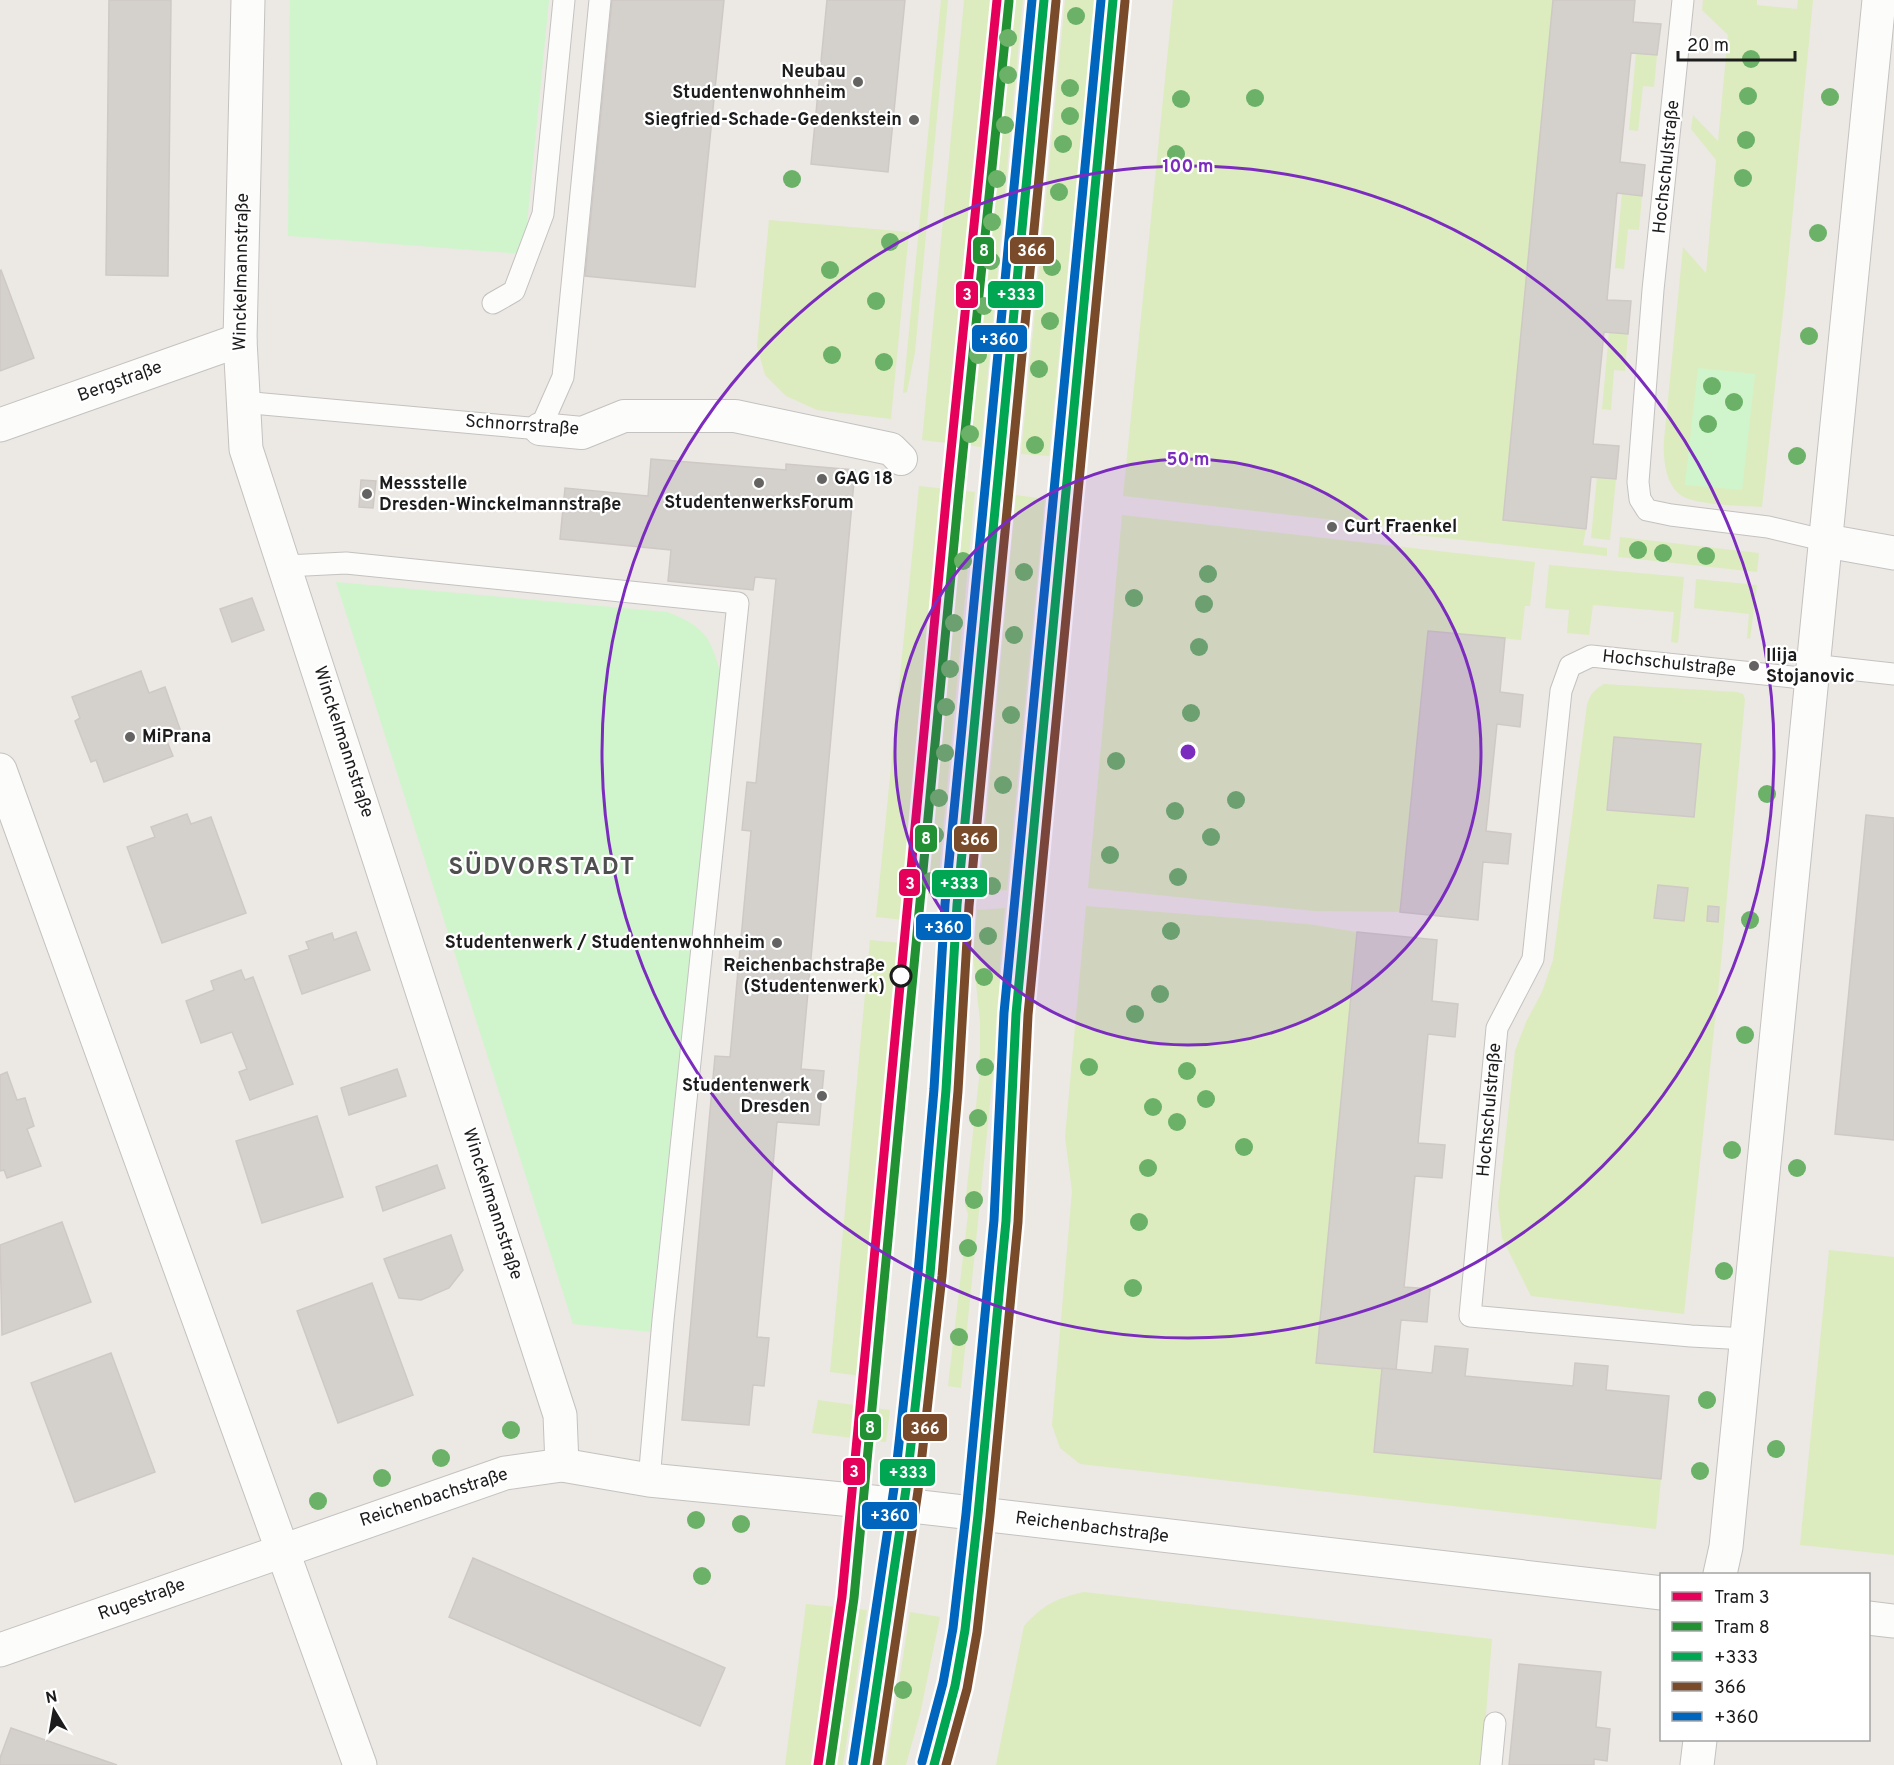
<svg xmlns="http://www.w3.org/2000/svg" width="1894" height="1765" font-family="Overpass,sans-serif">
<style>
.grass{fill:#dcecbf;fill-rule:evenodd}
.park{fill:#d0f5cc}
.building{fill:#d4d0cc;stroke:#cfc9c5;stroke-width:1.5}
.lines{fill:none;stroke-linecap:round;stroke-linejoin:round}
.service-casing{stroke:#c4c2c0;stroke-width:23}
.pedestrian-casing{stroke:#c4c2c0;stroke-width:34}
.minor-casing{stroke:#c4c2c0;stroke-width:35}
.tertiary-casing{stroke:#c4c2c0;stroke-width:35}
.primary-casing{stroke:#a19381;stroke-width:35}
.service{stroke:#fcfcfb;stroke-width:21}
.pedestrian{stroke:#fcfcfb;stroke-width:32}
.minor{stroke:#fcfcfb;stroke-width:33}
.tertiary{stroke:#fcfcfb;stroke-width:33}
.primary{stroke:#f0eae3;stroke-width:33}
.bus-1-casing{stroke:#fff;stroke-width:14}
.bus-2-casing{stroke:#fff;stroke-width:14}
.bus-3-casing{stroke:#fff;stroke-width:14}
.bus-1{stroke:#00a651;stroke-width:9}
.bus-2{stroke:#7a4b2a;stroke-width:9}
.bus-3{stroke:#0065bd;stroke-width:9}
.tram-1-casing{stroke:#fff;stroke-width:14}
.tram-2-casing{stroke:#fff;stroke-width:14}
.tram-1{stroke:#e5005a;stroke-width:9}
.tram-2{stroke:#229133;stroke-width:9}
.tree{fill:#6bb167}
.ring{fill:none;stroke:#7b2cbf;stroke-width:3}
.poi-dot{fill:#656362;stroke:#fff;stroke-width:2}
.stop-dot{fill:#fff;stroke:#1c1c1c;stroke-width:3}
.labels{text-anchor:middle;dominant-baseline:central;stroke-width:4.5;stroke-linejoin:round;paint-order:stroke}
.poi-label{font-size:18px;font-weight:bold;fill:#1c1c1c;stroke:#fff;text-anchor:start}
.street-label{font-size:18px;fill:#1c1c1c;stroke:#fff}
.stop-label{font-size:18px;font-weight:bold;fill:#1c1c1c;stroke:#fff;text-anchor:end}
.district-label{font-size:24px;font-weight:bold;letter-spacing:1.5px;fill:#4f4f4f;stroke:#fff}
.centre{fill:#7b2cbf;stroke:#fff;stroke-width:3}
.ring-label{font-size:18px;text-anchor:middle;font-weight:bold;fill:#7b2cbf;stroke:#fff;stroke-width:4.5;stroke-linejoin:round;paint-order:stroke}
.line-badge{stroke:#fff;stroke-width:2}
.badge-label{font-size:16px;text-anchor:middle;font-weight:bold;fill:#fff}
</style>
<rect width="100%" height="100%" fill="#ece8e4"/>
<g class="grass">
<polygon points="941,0 948,0 915,352 907,392 903,393"/>
<polygon points="964,0 1023,0 981,447 922,440"/>
<polygon points="1065,0 1095,0 1049,456 1021,454"/>
<polygon points="1173,0 1553,0 1503,520 1586,529 1583,545 1607,548 1607,556 1408,534 1405,528 1123,496"/>
<path d="M1703 0H1757V5L1797 9 1798 0H1813L1785 294 1762 507C1745 506 1696 505 1682 496 1665 485 1663 458 1664 440L1683 247 1706 273 1716 160 1691 129 1693 115 1718 141 1728 35 1702 10Z"/>
<polygon points="1636,53 1657,55 1654,87 1643,86 1638,131 1629,130"/>
<polygon points="1622,194 1642,196 1639,230 1628,229 1624,269 1615,268"/>
<polygon points="769,220 909,232 891,419 817,410 786,396 765,375 757,346"/>
<polygon points="1609,332 1628,334 1625,371 1614,370 1611,410 1602,409"/>
<polygon points="1597,477 1616,479 1610,540 1591,538"/>
<polygon points="919,486 975,492 937,895 919,893 914,921 876,917"/>
<polygon points="1016,495 1045,499 1007,890 979,893"/>
<polygon points="1122,515 1535,562 1530,606 1525,606 1521,640 1428,631 1400,912 1314,911 1088,888"/>
<polygon points="1620,537 1759,553 1757,572 1618,557"/>
<polygon points="1549,565 1684,577 1678,643 1671,642 1674,612 1593,605 1589,635 1567,633 1569,610 1545,608"/>
<polygon points="1696,579 1757,585 1750,639 1747,638 1749,614 1694,608"/>
<path d="M1604 684 1737 692 1743 694 1745 699 1720 973 1684 1314 1531 1296 1502 1238 1498 1205 1515 1051 1526 1022 1542 992 1553 960 1587 705C1590 694 1595 689 1604 684ZM1614 737 1700 745 1694 816 1608 810ZM1658 885 1687 888 1655 918Z"/>
<polygon points="1086,906 1308,924 1357,932 1316,1362 1382,1368 1374,1452 1661,1479 1656,1529 1080,1464 1060,1448 1052,1425 1072,1191 1065,1137"/>
<polygon points="1005,908 1000,966 999,1015 961,1388 948,1386 968,1214 965,1205 979,1079 980,1049 980,1021 973,956 977,910"/>
<polygon points="870,940 911,944 869,1377 830,1372"/>
<polygon points="1829,1250 1894,1257 1894,1555 1800,1545"/>
<polygon points="818,1400 890,1410 886,1442 812,1433"/>
<path d="M1084 1592 1492 1639 1482 1765H996L1024 1626C1044 1604 1055 1599 1084 1592Z"/>
<polygon points="806,1604 867,1610 843,1765 785,1765"/>
<polygon points="910,1612 940,1617 920,1714 906,1765 886,1765"/>
</g>
<g class="park">
<polygon points="290,0 549,0 524,254 288,236"/>
<polygon points="1698,368 1755,374 1742,490 1685,485"/>
<path d="M336 582 667 612C703 626 710 635 720 672L650 1332 573 1324Z"/>
</g>
<g class="building">
<polygon points="109,0 171,0 168,276 106,275"/>
<polygon points="612,0 724,0 695,287 585,276"/>
<polygon points="827,0 905,0 888,172 811,164"/>
<polygon points="1553,0 1635,0 1633,22 1661,24 1657,55 1631,53 1620,162 1645,165 1642,196 1617,193 1607,300 1631,301 1628,334 1604,332 1593,444 1619,446 1616,479 1591,477 1586,529 1503,520"/>
<polygon points="1,270 34,358 0,371 0,271"/>
<polygon points="651,459 786,470 786,464 855,470 801,1069 824,1071 819,1125 777,1122 757,1337 769,1338 764,1386 753,1385 749,1425 682,1420 715,1056 730,1057 751,831 742,830 747,782 756,783 776,579 755,577 753,590 668,581 671,550 560,539 565,488 648,496"/>
<polygon points="361,480 376,481 373,508 359,507"/>
<polygon points="252,598 264,630 232,642 220,609"/>
<polygon points="1428,631 1505,638 1500,692 1523,695 1520,727 1497,724 1486,831 1511,834 1508,864 1483,862 1478,920 1400,912"/>
<polygon points="141,671 149,693 165,687 180,729 164,734 173,756 104,782 96,760 91,762 75,721 80,718 72,697"/>
<polygon points="1614,737 1701,744 1694,817 1607,810"/>
<polygon points="187,814 191,824 211,817 246,913 162,943 127,847 155,837 151,827"/>
<polygon points="1866,815 1894,818 1894,1140 1835,1134"/>
<polygon points="1658,885 1688,888 1684,921 1654,918"/>
<polygon points="1708,906 1719,907 1718,922 1707,921"/>
<polygon points="356,932 370,970 302,994 289,956 309,949 306,942 332,933 334,940"/>
<polygon points="1357,932 1437,940 1432,1001 1458,1004 1455,1037 1428,1034 1418,1143 1445,1145 1442,1178 1415,1176 1404,1287 1430,1289 1427,1322 1401,1320 1396,1370 1316,1363"/>
<polygon points="241,970 245,980 253,977 293,1084 250,1100 239,1072 247,1069 232,1032 201,1043 186,1001 214,990 211,981"/>
<polygon points="397,1069 406,1096 349,1115 341,1088"/>
<polygon points="7,1072 17,1100 25,1098 34,1126 27,1129 41,1166 7,1178 4,1170 0,1171 0,1075"/>
<polygon points="317,1116 343,1197 262,1223 236,1141"/>
<polygon points="437,1165 445,1188 383,1211 376,1187"/>
<polygon points="62,1222 91,1302 2,1335 0,1245"/>
<polygon points="451,1235 463,1270 449,1288 421,1300 399,1298 384,1259"/>
<polygon points="372,1283 413,1395 338,1423 297,1311"/>
<polygon points="1435,1346 1468,1349 1465,1376 1573,1386 1575,1363 1608,1366 1606,1390 1669,1396 1661,1479 1374,1452 1382,1368 1432,1373"/>
<polygon points="111,1353 155,1472 75,1502 31,1383"/>
<polygon points="473,1558 725,1668 700,1726 449,1617"/>
<polygon points="1519,1664 1601,1672 1596,1727 1610,1729 1607,1761 1594,1759 1594,1765 1509,1765"/>
<polygon points="11,1728 71,1749 117,1765 0,1765 0,1758"/>
</g>
<g class="lines">
<defs>
<g id="service">
<polyline points="1683,0 1653,290 1638,482 1640,499 1647,510 1671,515 1768,527 1827,541"/>
<polyline points="493,303 514,291 543,214 564,0"/>
<polyline points="242,402 540,429 563,377 600,0"/>
<polyline points="286,566 346,563 738,603 663,1320 649,1480"/>
<polyline points="1812,665 1894,674"/>
<polyline points="1747,1339 1691,1336 1470,1316 1497,1028 1533,959 1561,691 1570,666 1591,656 1811,679"/>
<polyline points="1491,1765 1495,1723"/>
</g>
<polyline id="pedestrian" points="540,429 582,433 624,416 735,416 891,449 901,459"/>
<g id="minor">
<polyline points="248,0 240,340 246,449 560,1415 562,1465"/>
<polyline points="0,425 240,340"/>
<polyline points="1827,541 1894,553"/>
<polyline points="0,770 360,1765"/>
<polyline points="1720,1574 1726,1547 1879,0"/>
<polyline points="0,1650 505,1473 562,1465 649,1480 903,1505"/>
<polyline points="1697,1765 1700,1740"/>
</g>
<g id="tertiary">
<polyline points="903,1505 1662,1593"/>
<polyline points="1868,1618 1894,1621"/>
</g>
<g id="primary">
<path d="M865 1765C883 1643 904 1520 917 1397 935 1234 951 1069 957 905L1044 0"/>
<polyline points="934,1765 955,1686 965,1630 978,1515 1006,1221 1016,1014 1113,0"/>
</g>
</defs>
<use href="#service" class="service-casing"/>
<use href="#pedestrian" class="pedestrian-casing"/>
<use href="#minor" class="minor-casing"/>
<use href="#tertiary" class="tertiary-casing"/>
<use href="#primary" class="primary-casing"/>
<use href="#service" class="service"/>
<use href="#pedestrian" class="pedestrian"/>
<use href="#minor" class="minor"/>
<use href="#tertiary" class="tertiary"/>
<use href="#primary" class="primary"/>
<defs>
<g id="bus-1">
<polyline points="865,1765 906,1489 930,1274 946,1090 957,905 1044,0"/>
<polyline points="934,1765 955,1686 965,1630 978,1515 1006,1221 1016,1014 1113,0"/>
</g>
<g id="bus-2">
<polyline points="877,1765 918,1491 942,1276 958,1091 969,906 1056,1"/>
<polyline points="946,1765 967,1689 977,1632 990,1516 1018,1222 1028,1015 1125,1"/>
</g>
<g id="bus-3">
<polyline points="922,1762 943,1683 953,1628 966,1514 994,1220 1004,1013 1101,0"/>
<polyline points="853,1763 894,1488 918,1273 934,1089 945,904 1032,0"/>
</g>
</defs>
<use href="#bus-1" class="bus-1-casing"/>
<use href="#bus-2" class="bus-2-casing"/>
<use href="#bus-3" class="bus-3-casing"/>
<use href="#bus-1" class="bus-1"/>
<use href="#bus-2" class="bus-2"/>
<use href="#bus-3" class="bus-3"/>
<defs>
<polyline id="tram-1" points="818,1765 842,1597 947,490 997,0"/>
<polyline id="tram-2" points="830,1765 854,1598 959,491 1009,1"/>
</defs>
<use href="#tram-1" class="tram-1-casing"/>
<use href="#tram-2" class="tram-2-casing"/>
<use href="#tram-1" class="tram-1"/>
<use href="#tram-2" class="tram-2"/>
</g>
<g class="tree">
<circle cx="1076" cy="16" r="9"/>
<circle cx="1008" cy="38" r="9"/>
<circle cx="1751" cy="59" r="9"/>
<circle cx="1008" cy="75" r="9"/>
<circle cx="1070" cy="88" r="9"/>
<circle cx="1748" cy="96" r="9"/>
<circle cx="1830" cy="97" r="9"/>
<circle cx="1255" cy="98" r="9"/>
<circle cx="1181" cy="99" r="9"/>
<circle cx="1070" cy="116" r="9"/>
<circle cx="1005" cy="125" r="9"/>
<circle cx="1746" cy="140" r="9"/>
<circle cx="1063" cy="144" r="9"/>
<circle cx="1176" cy="154" r="9"/>
<circle cx="1743" cy="178" r="9"/>
<circle cx="792" cy="179" r="9"/>
<circle cx="997" cy="179" r="9"/>
<circle cx="1059" cy="192" r="9"/>
<circle cx="992" cy="222" r="9"/>
<circle cx="1818" cy="233" r="9"/>
<circle cx="890" cy="242" r="9"/>
<circle cx="991" cy="261" r="9"/>
<circle cx="1052" cy="267" r="9"/>
<circle cx="830" cy="270" r="9"/>
<circle cx="876" cy="301" r="9"/>
<circle cx="984" cy="306" r="9"/>
<circle cx="1050" cy="321" r="9"/>
<circle cx="1809" cy="336" r="9"/>
<circle cx="832" cy="355" r="9"/>
<circle cx="978" cy="355" r="9"/>
<circle cx="884" cy="362" r="9"/>
<circle cx="1039" cy="369" r="9"/>
<circle cx="1712" cy="386" r="9"/>
<circle cx="1734" cy="402" r="9"/>
<circle cx="1708" cy="424" r="9"/>
<circle cx="970" cy="434" r="9"/>
<circle cx="1035" cy="445" r="9"/>
<circle cx="1797" cy="456" r="9"/>
<circle cx="1638" cy="550" r="9"/>
<circle cx="1663" cy="553" r="9"/>
<circle cx="1706" cy="556" r="9"/>
<circle cx="963" cy="561" r="9"/>
<circle cx="1024" cy="572" r="9"/>
<circle cx="1208" cy="574" r="9"/>
<circle cx="1134" cy="598" r="9"/>
<circle cx="1204" cy="604" r="9"/>
<circle cx="954" cy="623" r="9"/>
<circle cx="1014" cy="635" r="9"/>
<circle cx="1199" cy="647" r="9"/>
<circle cx="950" cy="669" r="9"/>
<circle cx="946" cy="707" r="9"/>
<circle cx="1191" cy="713" r="9"/>
<circle cx="1011" cy="715" r="9"/>
<circle cx="945" cy="753" r="9"/>
<circle cx="1116" cy="761" r="9"/>
<circle cx="1003" cy="785" r="9"/>
<circle cx="1767" cy="794" r="9"/>
<circle cx="939" cy="798" r="9"/>
<circle cx="1236" cy="800" r="9"/>
<circle cx="1175" cy="811" r="9"/>
<circle cx="935" cy="835" r="9"/>
<circle cx="1211" cy="837" r="9"/>
<circle cx="1110" cy="855" r="9"/>
<circle cx="1178" cy="877" r="9"/>
<circle cx="931" cy="881" r="9"/>
<circle cx="992" cy="886" r="9"/>
<circle cx="1750" cy="920" r="9"/>
<circle cx="1171" cy="931" r="9"/>
<circle cx="988" cy="936" r="9"/>
<circle cx="984" cy="977" r="9"/>
<circle cx="1160" cy="994" r="9"/>
<circle cx="1135" cy="1014" r="9"/>
<circle cx="1745" cy="1035" r="9"/>
<circle cx="985" cy="1067" r="9"/>
<circle cx="1089" cy="1067" r="9"/>
<circle cx="1187" cy="1071" r="9"/>
<circle cx="1206" cy="1099" r="9"/>
<circle cx="1153" cy="1107" r="9"/>
<circle cx="978" cy="1118" r="9"/>
<circle cx="1177" cy="1122" r="9"/>
<circle cx="1244" cy="1147" r="9"/>
<circle cx="1732" cy="1150" r="9"/>
<circle cx="1148" cy="1168" r="9"/>
<circle cx="1797" cy="1168" r="9"/>
<circle cx="974" cy="1200" r="9"/>
<circle cx="1139" cy="1222" r="9"/>
<circle cx="968" cy="1248" r="9"/>
<circle cx="1724" cy="1271" r="9"/>
<circle cx="1133" cy="1288" r="9"/>
<circle cx="959" cy="1337" r="9"/>
<circle cx="1707" cy="1400" r="9"/>
<circle cx="511" cy="1430" r="9"/>
<circle cx="1776" cy="1449" r="9"/>
<circle cx="441" cy="1458" r="9"/>
<circle cx="1700" cy="1471" r="9"/>
<circle cx="382" cy="1478" r="9"/>
<circle cx="318" cy="1501" r="9"/>
<circle cx="696" cy="1520" r="9"/>
<circle cx="741" cy="1524" r="9"/>
<circle cx="702" cy="1576" r="9"/>
<circle cx="903" cy="1690" r="9"/>
</g>
<circle cx="1188" cy="752" r="293" fill="#7b2cbf" fill-opacity=".12"/>
<g class="ring">
<circle cx="1188" cy="752" r="293"/>
<circle cx="1188" cy="752" r="586"/>
</g>
<g class="poi-dot">
<circle cx="858" cy="82" r="6"/>
<circle cx="914" cy="120" r="6"/>
<circle cx="822" cy="479" r="6"/>
<circle cx="759" cy="483" r="6"/>
<circle cx="367" cy="494" r="6"/>
<circle cx="1332" cy="527" r="6"/>
<circle cx="1754" cy="666" r="6"/>
<circle cx="130" cy="737" r="6"/>
<circle cx="777" cy="943" r="6"/>
<circle cx="822" cy="1096" r="6"/>
</g>
<circle class="stop-dot" cx="901" cy="976" r="10"/>
<g class="labels">
<g class="poi-label">
<text x="846" y="72" text-anchor="end">Neubau<tspan x="846" dy="21">Studentenwohnheim</tspan></text>
<text x="902" y="120" text-anchor="end">Siegfried-Schade-Gedenkstein</text>
<text x="834" y="479">GAG 18</text>
<text x="379" y="484">Messstelle<tspan x="379" dy="21">Dresden-Winckelmannstraße</tspan></text>
<text x="759" y="503" text-anchor="middle">StudentenwerksForum</text>
<text x="1344" y="527">Curt Fraenkel</text>
<text x="1766" y="656">Ilija<tspan x="1766" dy="21">Stojanovic</tspan></text>
<text x="142" y="737">MiPrana</text>
<text x="765" y="943" text-anchor="end">Studentenwerk / Studentenwohnheim</text>
<text x="810" y="1086" text-anchor="end">Studentenwerk<tspan x="810" dy="21">Dresden</tspan></text>
</g>
<g class="street-label">
<text transform="translate(1667 167) rotate(-84)">Hochschulstraße</text>
<text transform="translate(242 272) rotate(-89)">Winckelmannstraße</text>
<text transform="translate(120 382) rotate(-20)">Bergstraße</text>
<text transform="translate(522 426) rotate(4)">Schnorrstraße</text>
<text transform="translate(1669 664) rotate(6)">Hochschulstraße</text>
<text transform="translate(343 742) rotate(72)">Winckelmannstraße</text>
<text transform="translate(1490 1110) rotate(-85)">Hochschulstraße</text>
<text transform="translate(492 1204) rotate(72)">Winckelmannstraße</text>
<text transform="translate(434 1498) rotate(-18)">Reichenbachstraße</text>
<text transform="translate(1092 1528) rotate(7)">Reichenbachstraße</text>
<text transform="translate(142 1600) rotate(-20)">Rugestraße</text>
</g>
<g class="stop-label">
<text x="885" y="966">Reichenbachstraße<tspan x="885" dy="21">(Studentenwerk)</tspan></text>
</g>
<g class="district-label">
<text x="542" y="868">SÜDVORSTADT</text>
</g>
</g>
<circle cx="1188" cy="752" r="9" class="centre"/>
<g class="ring-label">
<text x="1188" y="172">100 m</text>
<text x="1188" y="465">50 m</text>
</g>
<g class="line-badge">
<rect x="972" y="236" width="23" height="29" rx="6" fill="#229133"/>
<rect x="1009" y="236" width="46" height="29" rx="6" fill="#7a4b2a"/>
<rect x="955" y="280" width="24" height="29" rx="6" fill="#e5005a"/>
<rect x="987" y="280" width="57" height="29" rx="6" fill="#00a651"/>
<rect x="971" y="324" width="57" height="29" rx="6" fill="#0065bd"/>
<rect x="914" y="824" width="24" height="29" rx="6" fill="#229133"/>
<rect x="953" y="825" width="45" height="28" rx="6" fill="#7a4b2a"/>
<rect x="898" y="868" width="23" height="29" rx="6" fill="#e5005a"/>
<rect x="931" y="869" width="57" height="29" rx="6" fill="#00a651"/>
<rect x="915" y="913" width="57" height="28" rx="6" fill="#0065bd"/>
<rect x="859" y="1413" width="23" height="28" rx="6" fill="#229133"/>
<rect x="902" y="1413" width="46" height="29" rx="6" fill="#7a4b2a"/>
<rect x="842" y="1457" width="24" height="29" rx="6" fill="#e5005a"/>
<rect x="879" y="1458" width="57" height="29" rx="6" fill="#00a651"/>
<rect x="861" y="1501" width="57" height="29" rx="6" fill="#0065bd"/>
</g>
<g class="badge-label">
<text x="984" y="256">8</text>
<text x="1032" y="256">366</text>
<text x="967" y="300">3</text>
<text x="1016" y="300">+333</text>
<text x="999" y="345">+360</text>
<text x="926" y="844">8</text>
<text x="975" y="845">366</text>
<text x="910" y="889">3</text>
<text x="959" y="889">+333</text>
<text x="944" y="933">+360</text>
<text x="870" y="1433">8</text>
<text x="925" y="1434">366</text>
<text x="854" y="1477">3</text>
<text x="908" y="1478">+333</text>
<text x="890" y="1521">+360</text>
</g>
<rect x="1660" y="1573" width="210" height="168" fill="#ffffff" stroke="#a4a4a4" stroke-width="1.5"/>
<rect x="1672" y="1592" width="30" height="9" fill="#e5005a" stroke="#a4a4a4" stroke-width="1.5"/>
<text x="1714" y="1603" font-size="18" fill="#1c1c1c">Tram 3</text>
<rect x="1672" y="1622" width="30" height="9" fill="#229133" stroke="#a4a4a4" stroke-width="1.5"/>
<text x="1714" y="1633" font-size="18" fill="#1c1c1c">Tram 8</text>
<rect x="1672" y="1652" width="30" height="9" fill="#00a651" stroke="#a4a4a4" stroke-width="1.5"/>
<text x="1714" y="1663" font-size="18" fill="#1c1c1c">+333</text>
<rect x="1672" y="1682" width="30" height="9" fill="#7a4b2a" stroke="#a4a4a4" stroke-width="1.5"/>
<text x="1714" y="1693" font-size="18" fill="#1c1c1c">366</text>
<rect x="1672" y="1712" width="30" height="9" fill="#0065bd" stroke="#a4a4a4" stroke-width="1.5"/>
<text x="1714" y="1723" font-size="18" fill="#1c1c1c">+360</text>
<g transform="translate(54 1711) rotate(349)" stroke="#ffffff" stroke-width="4.5" paint-order="stroke">
<path d="M0-4.5L10 22L0 15L-10 22Z" fill="#1c1c1c"/>
<text y="-9" font-size="16" font-weight="bold" text-anchor="middle" fill="#1c1c1c">N</text>
</g>
<path d="M1678 51v9h117v-9" fill="none" stroke="#1c1c1c" stroke-width="3"/>
<text x="1687" y="51" font-size="18" fill="#1c1c1c" stroke="#ffffff" stroke-width="4.5" paint-order="stroke">20 m</text>
</svg>
